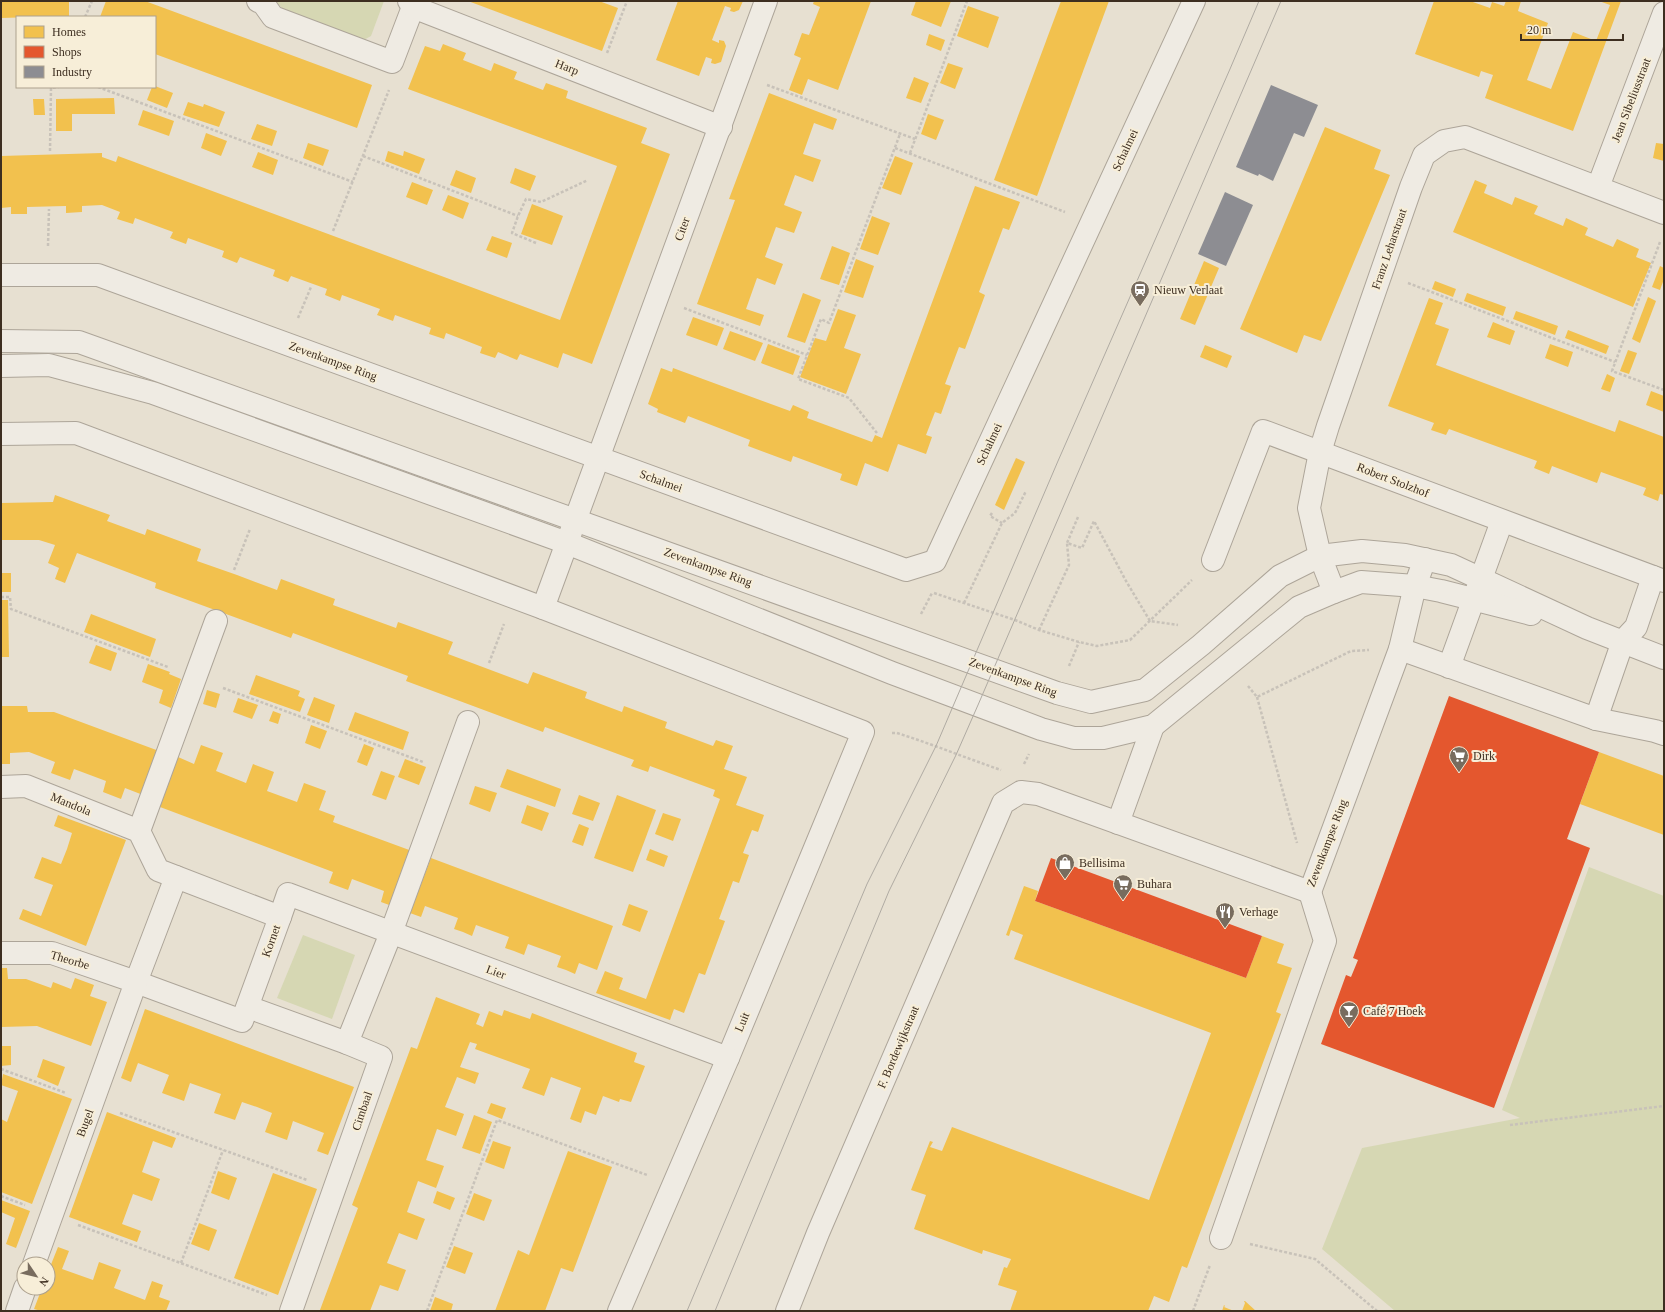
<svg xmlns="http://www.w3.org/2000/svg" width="1665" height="1312" font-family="Georgia,serif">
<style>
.green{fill:#d6d7b3}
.homes{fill:#f2c14e}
.shops{fill:#e4572e}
.industry{fill:#8d8d92}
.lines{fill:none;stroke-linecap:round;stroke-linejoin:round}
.pedestrian-casing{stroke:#ada599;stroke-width:24}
.minor-casing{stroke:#ada599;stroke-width:24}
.tertiary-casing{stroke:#ada599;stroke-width:24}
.path{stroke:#c8c2b9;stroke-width:2.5;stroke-dasharray:3 2;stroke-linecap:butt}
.pedestrian{stroke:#efebe3;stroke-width:22}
.minor{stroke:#efebe3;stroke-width:22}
.tertiary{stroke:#efebe3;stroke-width:22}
.tram{stroke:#afaaa2;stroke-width:1}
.labels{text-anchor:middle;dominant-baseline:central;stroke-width:4;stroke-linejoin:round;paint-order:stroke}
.street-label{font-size:12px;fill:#3d2e20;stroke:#f7eed8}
.poi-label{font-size:12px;fill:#3d2e20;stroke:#f7eed8;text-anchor:start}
</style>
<rect width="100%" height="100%" fill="#e7e0d1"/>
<g class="green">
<polygon points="275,1 384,1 371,36 362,41 283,9"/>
<polygon points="1589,867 1664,896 1664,1311 1395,1311 1322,1249 1362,1148 1520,1118 1502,1110"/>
<polygon points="303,935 355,955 332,1019 277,998"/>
</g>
<g class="homes">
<polygon points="1,1 69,1 69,16 1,18"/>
<polygon points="106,1 145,1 372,85 357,128 155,54 155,17 100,17"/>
<polygon points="468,1 599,1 618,8 602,51"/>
<polygon points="678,1 743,1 739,10 734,12 730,11 731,8 725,6 712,40 719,43 719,40 724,41 726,46 721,62 715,64 711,63 712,59 706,57 699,76 656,60"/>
<polygon points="814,1 871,1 838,90 808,79 802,95 789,90 801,58 794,55 802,33 809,35 820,7 813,4"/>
<polygon points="916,1 951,1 941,27 911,15"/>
<polygon points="1061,1 1109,1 1037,196 994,180"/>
<polygon points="1434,1 1470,1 1490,8 1492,2 1504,6 1506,1 1521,1 1518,11 1548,23 1527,80 1551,89 1573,32 1596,41 1610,5 1599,1 1621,1 1573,131 1485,98 1493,75 1481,71 1479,77 1415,54"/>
<polygon points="968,6 999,17 988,48 957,36"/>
<polygon points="929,34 945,40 941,51 926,45"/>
<polygon points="443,44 466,53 463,60 491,71 494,63 517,72 514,79 543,90 546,83 568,91 566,98 647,128 641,143 670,154 592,364 563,353 558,368 520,354 517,360 498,352 495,358 480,353 482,347 446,333 444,339 429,334 431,328 395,315 393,321 377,315 380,309 342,295 340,301 325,295 327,289 291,276 288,282 273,276 275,270 240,257 237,263 222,257 224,251 188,238 186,244 170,238 173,232 135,218 133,224 117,219 120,212 102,205 82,206 82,212 66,213 66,206 27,207 27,214 11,214 11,207 1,208 1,156 102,153 102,157 116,162 118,156 560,320 617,166 408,89 425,46 440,51"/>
<polygon points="948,63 963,68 955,89 940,83"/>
<polygon points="914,77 929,83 921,103 906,98"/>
<polygon points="155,86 173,93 167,108 147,100 152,87"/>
<polygon points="769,93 837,119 833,130 814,123 803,154 821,160 813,182 795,175 784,205 802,212 794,233 776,227 765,257 783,264 775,285 757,278 746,309 764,315 760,326 697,304 735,200 729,199"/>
<polygon points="114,98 115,114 72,114 72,131 56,131 56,99"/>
<polygon points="33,99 44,99 45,115 34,115"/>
<polygon points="188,102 203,107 204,104 225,112 219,127 183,115"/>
<polygon points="143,110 174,121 169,136 138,125"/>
<polygon points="928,114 944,120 936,140 921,134"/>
<polygon points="257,124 277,131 272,146 251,139"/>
<polygon points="1325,127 1381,150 1374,169 1390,175 1321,341 1304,335 1297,353 1240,329"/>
<polygon points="206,133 227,141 221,156 201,148"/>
<polygon points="308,143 329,150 323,166 303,158"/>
<polygon points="1656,143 1664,144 1664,161 1653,158"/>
<polygon points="388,151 403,156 404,151 425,159 419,174 385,161"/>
<polygon points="258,152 278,160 273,175 252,167"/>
<polygon points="895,156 913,163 901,195 882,188"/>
<polygon points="515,168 536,176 530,191 510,183"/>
<polygon points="456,170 476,178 471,193 450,185"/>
<polygon points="1475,180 1487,185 1484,193 1512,205 1515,197 1538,206 1534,214 1563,226 1566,218 1588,228 1585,235 1613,247 1617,239 1639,249 1636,257 1651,263 1633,307 1453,232"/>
<polygon points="412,182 433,190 427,205 406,197"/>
<polygon points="975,186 1020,202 1009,230 1003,228 979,292 985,295 965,349 959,347 945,384 951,386 941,414 935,412 926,435 932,437 926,454 898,444 888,472 865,463 857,486 840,480 842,474 793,456 791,462 748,446 750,440 688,416 685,423 657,412 658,409 648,404 661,368 672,372 673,368 790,411 793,405 809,412 807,418 872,442 875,435 882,438"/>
<polygon points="448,195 469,203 463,219 442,210"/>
<polygon points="532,204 563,216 552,245 521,234"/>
<polygon points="872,216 890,223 878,255 860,249"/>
<polygon points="492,236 512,243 507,258 486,250"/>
<polygon points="832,246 850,253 839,285 820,279"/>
<polygon points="856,259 874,266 863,298 844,292"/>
<polygon points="1204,261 1219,268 1195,325 1180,319"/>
<polygon points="1660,266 1664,268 1664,279 1660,290 1652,287"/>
<polygon points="1435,281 1456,289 1453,297 1432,289"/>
<polygon points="803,293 821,300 805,343 787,337"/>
<polygon points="1467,293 1506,307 1503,316 1464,301"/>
<polygon points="1648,297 1656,301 1640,343 1632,339"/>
<polygon points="1429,298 1443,303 1435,324 1449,329 1436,365 1615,432 1619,420 1664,437 1664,495 1660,494 1658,501 1643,495 1646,488 1601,472 1597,483 1552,466 1549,474 1534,468 1537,461 1449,429 1446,435 1431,430 1434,423 1388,406"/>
<polygon points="838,309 856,315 844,348 861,354 846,394 800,377 815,338 826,341"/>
<polygon points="1516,311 1558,326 1555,335 1513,319"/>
<polygon points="693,317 724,328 717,346 686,335"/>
<polygon points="1493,322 1515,331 1510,345 1487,337"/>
<polygon points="1568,330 1609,346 1606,354 1565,338"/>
<polygon points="730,331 763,343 755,361 723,349"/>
<polygon points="768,344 800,356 793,375 761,363"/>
<polygon points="1550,344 1573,352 1568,367 1545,358"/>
<polygon points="1205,345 1232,356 1227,368 1200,357"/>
<polygon points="1628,350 1637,353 1629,374 1620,371"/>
<polygon points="1607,374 1615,378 1610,392 1601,389"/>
<polygon points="1651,391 1664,396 1664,412 1646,405"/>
<polygon points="1016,458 1025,462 1004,510 995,505"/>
<polygon points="55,495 110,515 107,521 145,535 147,529 201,549 197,561 237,575 277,590 281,579 335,599 333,605 396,628 398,622 453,642 448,654 528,684 533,672 587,692 585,698 622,712 624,706 667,722 665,728 713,746 716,740 733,746 724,769 747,777 736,805 764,815 758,832 752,830 743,853 749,855 739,883 733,881 719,919 725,921 705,975 699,973 684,1013 674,1009 670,1020 596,993 605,971 623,978 619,989 646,999 720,799 713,796 715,790 650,766 648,772 631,766 634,760 545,727 543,732 406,681 408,676 293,633 291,638 264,628 155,588 156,583 77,553 65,583 55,579 59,568 48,563 55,545 39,540 1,540 1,503 53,502"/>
<rect x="1" y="573" width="10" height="19"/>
<polygon points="1,600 8,600 9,657 1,657"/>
<polygon points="91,614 156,639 150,657 84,632"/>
<polygon points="96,645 117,653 111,671 89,663"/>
<polygon points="148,664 170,672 169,674 181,679 171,708 159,703 163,690 142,682"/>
<polygon points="256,675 300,691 298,696 305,699 300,712 249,694"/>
<polygon points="207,690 220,694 216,708 203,704"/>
<polygon points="314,697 335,705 329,723 307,715"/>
<polygon points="238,698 258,705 252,719 233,712"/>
<polygon points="1,706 27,706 28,712 54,712 159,751 143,795 125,788 121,799 103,792 106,781 74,769 70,780 51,773 55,762 29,752 10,753 10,764 1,764"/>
<polygon points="273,711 281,714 278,724 269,721"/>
<polygon points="355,712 409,732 403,750 348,730"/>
<polygon points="311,725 327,731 320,749 305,743"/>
<polygon points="364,744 374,748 367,766 357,762"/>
<polygon points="201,745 223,753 216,771 246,783 253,764 274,772 267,791 297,802 304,783 326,791 319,810 335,816 333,822 412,851 392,906 381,902 384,891 352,879 348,890 329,883 333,872 160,807 178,757 194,764"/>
<polygon points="1599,752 1664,776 1664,835 1580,804"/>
<polygon points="405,759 426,767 419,785 398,777"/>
<polygon points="507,769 561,789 555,807 500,787"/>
<polygon points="381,771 395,776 386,800 372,795"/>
<polygon points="475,786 497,793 490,812 469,804"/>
<polygon points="579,795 600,803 593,821 572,814"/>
<polygon points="617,795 656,810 633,872 594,858"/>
<polygon points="527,805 549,813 542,831 521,823"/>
<polygon points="663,813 681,819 673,841 655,834"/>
<polygon points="58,815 126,840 86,946 19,919 23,909 41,916 53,885 34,878 42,857 61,864 67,849 72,833 54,826"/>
<polygon points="579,824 589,828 583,846 572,842"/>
<polygon points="650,849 668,856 664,867 646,860"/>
<polygon points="431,858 613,926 597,970 579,963 575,974 566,970 557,967 561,956 528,944 524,955 514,951 505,948 509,937 476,925 472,936 463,932 454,929 458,918 425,906 421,917 410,913"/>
<polygon points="1024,886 1038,891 1035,901 1246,978 1262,936 1284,944 1277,963 1292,968 1276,1012 1281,1014 1187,1268 1182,1266 1169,1302 1154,1296 1148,1311 1074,1310 1073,1311 1010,1311 1017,1291 998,1285 1004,1267 1007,1268 1011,1259 983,1250 982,1254 914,1229 926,1195 911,1190 930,1141 933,1142 930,1147 942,1151 952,1127 1149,1200 1211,1033 1014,959 1023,935 1011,930 1009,936 1006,935"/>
<polygon points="629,904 648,911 640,932 622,925"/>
<polygon points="1,968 7,968 8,979 26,979 51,988 53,982 71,989 75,978 94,985 90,996 107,1002 91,1046 37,1026 1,1027"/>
<polygon points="436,997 480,1014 476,1024 483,1027 489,1011 502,1016 504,1010 530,1019 532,1013 637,1053 634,1062 645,1066 631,1102 620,1099 619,1102 603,1096 596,1115 585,1111 581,1123 570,1119 581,1088 551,1077 544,1096 522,1088 530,1069 475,1049 477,1044 470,1042 460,1067 479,1073 475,1084 457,1077 445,1107 464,1114 456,1136 437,1129 426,1160 444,1166 436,1188 418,1181 407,1212 425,1219 421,1229 417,1240 399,1233 387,1263 406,1270 398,1291 380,1285 370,1311 322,1311 320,1310 358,1208 352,1205 411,1047 417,1049"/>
<polygon points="145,1009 354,1087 328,1155 317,1151 324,1133 293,1121 287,1140 265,1132 272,1113 257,1107 242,1102 235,1120 214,1113 221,1094 190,1083 184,1101 162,1093 169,1075 138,1063 131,1082 121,1078"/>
<polygon points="1,1046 11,1046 11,1065 1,1066"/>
<polygon points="43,1059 65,1067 58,1086 37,1077"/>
<polygon points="3,1074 72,1099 32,1204 1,1192 1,1119 7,1122 18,1091 1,1085"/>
<polygon points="491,1103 506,1108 502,1119 487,1113"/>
<polygon points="107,1112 176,1138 172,1148 153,1141 142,1172 160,1179 152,1201 133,1194 122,1224 141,1231 137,1242 69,1217"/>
<polygon points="474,1115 492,1122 480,1154 462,1148"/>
<polygon points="493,1141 511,1147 504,1169 485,1162"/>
<polygon points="568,1151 612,1167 573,1272 561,1268 545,1311 495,1311 518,1250 529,1255"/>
<polygon points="218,1171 237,1178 229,1200 211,1193"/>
<polygon points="273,1173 317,1189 278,1295 234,1278"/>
<polygon points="437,1191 455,1198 450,1210 433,1203"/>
<polygon points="474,1193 492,1200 484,1221 466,1214"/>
<polygon points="1,1200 30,1211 16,1248 6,1244 15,1218 1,1212"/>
<polygon points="199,1223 217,1230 209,1251 191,1244"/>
<polygon points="454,1246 473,1253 465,1274 446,1267"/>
<polygon points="58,1247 69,1251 62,1269 93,1280 99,1262 121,1270 114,1288 145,1300 152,1281 163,1285 159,1297 170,1301 166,1311 41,1311 34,1309 42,1288 48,1288 48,1272"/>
<polygon points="435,1297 453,1304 451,1311 430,1311"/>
<polygon points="1244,1301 1245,1301 1256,1311 1242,1311 1245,1303"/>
<polygon points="1224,1305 1225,1306 1224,1307 1234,1311 1222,1311"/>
</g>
<g class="shops">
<polygon points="1449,696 1599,752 1567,839 1590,848 1494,1108 1321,1044 1346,975 1351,977 1358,960 1353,958"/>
<polygon points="1051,858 1262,936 1246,978 1035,901"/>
</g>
<g class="industry">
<polygon points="1271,85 1318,105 1304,137 1294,133 1273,181 1259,174 1258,176 1236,167"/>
<polygon points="1225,192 1253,205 1226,266 1198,254"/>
</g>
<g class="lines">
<defs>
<g id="pedestrian">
<polyline points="1400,649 1596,719"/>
<polyline points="1449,667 1502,521"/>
<polyline points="139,831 216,621"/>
<polyline points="136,982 176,877"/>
<polyline points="248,1007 347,1043"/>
<polyline points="1221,1238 1325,941 1310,892"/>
<polyline points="291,1311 381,1057 347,1043 391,933 468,722"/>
</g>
<g id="minor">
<polyline points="258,1 263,3 273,17 392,62 413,7"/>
<polyline points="409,1 413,7 721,127"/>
<polyline points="1598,187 1664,13"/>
<polyline points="1,275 98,275 906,570 935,561 1194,1"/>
<polyline points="1,434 76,433 543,608 863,732 728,1058 619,1311"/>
<polyline points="1213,560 1263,431 1664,581"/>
<polyline points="1653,577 1636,627 1623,641 1596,719 1655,731 1664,734"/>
<polyline points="1334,592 1320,556 1309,508 1320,452 1328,426 1411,187 1424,155 1444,141 1465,137 1664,213"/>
<polyline points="543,608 766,1"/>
<polyline points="1,787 26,786 139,831 158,870 280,917 242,1021 136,982 52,953 1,953"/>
<polyline points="1118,823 1153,726"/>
<polyline points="280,917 288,894 728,1058"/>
<polyline points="34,1264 136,982"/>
<polyline points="17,1311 25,1288"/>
<polyline points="787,1311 818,1233 1003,803 1021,792 1038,794 1310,892 1400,649 1415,586 1425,559"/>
</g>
<g id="tertiary">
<polyline points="1,341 79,342 1057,693 1091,702 1145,690 1201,645 1280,576 1320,556 1362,551 1405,555 1451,565 1587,628 1664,658"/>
<polyline points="1,366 49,365 153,393 567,543 892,673 1041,729 1074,738 1103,738 1153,726 1299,607 1334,592 1361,582 1415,586 1441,591 1531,614"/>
</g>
</defs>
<use href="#pedestrian" class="pedestrian-casing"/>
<use href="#minor" class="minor-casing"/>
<use href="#tertiary" class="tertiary-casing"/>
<g class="path">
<polyline points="85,17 92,1"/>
<polyline points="607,53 627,1"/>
<polyline points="767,85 915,139"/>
<polyline points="98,87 353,182"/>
<polyline points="895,148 1065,212"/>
<polyline points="50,151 51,88 59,87"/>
<polyline points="910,153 967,1"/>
<polyline points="363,156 518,216"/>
<polyline points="333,231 389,90"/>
<polyline points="1660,242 1612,371 1664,390"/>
<polyline points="536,243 512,233 518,216 526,199 541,202 588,180"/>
<polyline points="48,246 49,209"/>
<polyline points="1408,283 1615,362"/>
<polyline points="684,308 807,355"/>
<polyline points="298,318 311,287"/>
<polyline points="877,433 849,398 798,379 821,319 829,323 900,134"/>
<polyline points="992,513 990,516 1002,523"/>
<polyline points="1078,517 1067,543 1082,548 1094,521 1126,581 1150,621 1178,625"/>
<polyline points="234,570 250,529"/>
<polyline points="934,593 1015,620 1039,630 1079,642 1097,646 1130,640 1192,580"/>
<polyline points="1,597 10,597 11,609 168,667"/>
<polyline points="964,603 1002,523 1015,513 1026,491"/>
<polyline points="921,614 932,593"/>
<polyline points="1039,630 1069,565 1067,543"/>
<polyline points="489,663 504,624"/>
<polyline points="1069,666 1079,642"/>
<polyline points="1248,686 1257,697 1351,651 1369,650"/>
<polyline points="223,688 423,762"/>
<polyline points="1257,697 1297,843"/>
<path d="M892 733H897C932 744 966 758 1001 770"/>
<polyline points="1024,764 1029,754"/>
<polyline points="1,1069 66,1093"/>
<polyline points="120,1113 307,1180"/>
<polyline points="1510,1125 1664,1106"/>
<polyline points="1,1196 25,1205"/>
<polyline points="78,1225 267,1295"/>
<polyline points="1250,1244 1315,1259 1377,1311"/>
<polyline points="181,1263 223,1150"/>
<polyline points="427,1311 497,1120 647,1175"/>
<polyline points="1193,1311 1210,1265"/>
</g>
<use href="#pedestrian" class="pedestrian"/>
<use href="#minor" class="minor"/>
<use href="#tertiary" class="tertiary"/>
<g class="tram">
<polyline points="687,1311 867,884 936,746 1058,461 1230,69 1259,1"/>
<polyline points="715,1311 889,891 956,755 978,705 1281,1"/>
</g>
</g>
<defs>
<symbol id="station-pin" viewBox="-11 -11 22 30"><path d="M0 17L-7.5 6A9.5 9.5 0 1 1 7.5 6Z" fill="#786c5e" stroke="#f7eed8"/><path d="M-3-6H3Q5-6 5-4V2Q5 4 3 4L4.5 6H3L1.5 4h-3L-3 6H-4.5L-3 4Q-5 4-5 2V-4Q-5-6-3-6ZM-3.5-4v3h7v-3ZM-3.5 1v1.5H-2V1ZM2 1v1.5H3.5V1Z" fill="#fff"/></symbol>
<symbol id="supermarket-pin" viewBox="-11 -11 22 30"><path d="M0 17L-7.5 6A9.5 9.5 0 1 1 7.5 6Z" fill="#786c5e" stroke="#f7eed8"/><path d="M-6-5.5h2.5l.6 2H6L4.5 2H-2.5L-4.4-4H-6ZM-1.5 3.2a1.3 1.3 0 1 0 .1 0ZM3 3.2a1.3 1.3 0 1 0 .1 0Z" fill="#fff"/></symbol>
<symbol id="shop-pin" viewBox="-11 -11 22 30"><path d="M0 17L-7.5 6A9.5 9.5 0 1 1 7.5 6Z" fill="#786c5e" stroke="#f7eed8"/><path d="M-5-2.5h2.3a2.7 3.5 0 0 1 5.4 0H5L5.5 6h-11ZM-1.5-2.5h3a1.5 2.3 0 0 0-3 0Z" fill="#fff"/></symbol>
<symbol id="restaurant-pin" viewBox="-11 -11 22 30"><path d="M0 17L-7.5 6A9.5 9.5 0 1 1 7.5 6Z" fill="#786c5e" stroke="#f7eed8"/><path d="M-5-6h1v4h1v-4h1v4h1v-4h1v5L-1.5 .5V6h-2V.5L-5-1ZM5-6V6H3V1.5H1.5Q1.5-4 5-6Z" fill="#fff"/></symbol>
<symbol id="bar-pin" viewBox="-11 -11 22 30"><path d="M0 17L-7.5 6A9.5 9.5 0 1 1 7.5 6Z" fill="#786c5e" stroke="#f7eed8"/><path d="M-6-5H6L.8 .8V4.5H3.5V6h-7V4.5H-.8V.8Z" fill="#fff"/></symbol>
</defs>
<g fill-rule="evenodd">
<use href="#station-pin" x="1129" y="279" width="22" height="30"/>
<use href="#supermarket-pin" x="1448" y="745" width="22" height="30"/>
<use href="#shop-pin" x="1054" y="852" width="22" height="30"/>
<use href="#supermarket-pin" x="1112" y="873" width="22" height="30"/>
<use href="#restaurant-pin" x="1214" y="901" width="22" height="30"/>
<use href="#bar-pin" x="1338" y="1000" width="22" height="30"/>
</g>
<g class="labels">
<g class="street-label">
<text transform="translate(567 67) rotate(21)">Harp</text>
<text transform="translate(1631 100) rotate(-69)">Jean Sibeliusstraat</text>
<text transform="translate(1125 150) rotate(-65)">Schalmei</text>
<text transform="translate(682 229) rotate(-70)">Citer</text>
<text transform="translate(1389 249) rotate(-71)">Franz Leharstraat</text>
<text transform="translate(333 361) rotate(20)">Zevenkampse Ring</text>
<text transform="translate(989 444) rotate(-65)">Schalmei</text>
<text transform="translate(1393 480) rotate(21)">Robert Stolzhof</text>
<text transform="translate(661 481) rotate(20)">Schalmei</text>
<text transform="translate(708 567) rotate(20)">Zevenkampse Ring</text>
<text transform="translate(1013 677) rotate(20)">Zevenkampse Ring</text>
<text transform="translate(71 804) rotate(22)">Mandola</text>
<text transform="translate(1327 843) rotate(-69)">Zevenkampse Ring</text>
<text transform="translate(271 941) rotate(-70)">Kornet</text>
<text transform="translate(70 960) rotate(16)">Theorbe</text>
<text transform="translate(496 972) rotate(20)">Lier</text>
<text transform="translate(742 1022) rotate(-67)">Luit</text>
<text transform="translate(898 1047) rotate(-67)">F. Bordewijkstraat</text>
<text transform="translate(362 1111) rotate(-71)">Cimbaal</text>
<text transform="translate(85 1123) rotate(-70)">Bugel</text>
</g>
<g class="poi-label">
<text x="1154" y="290">Nieuw Verlaat</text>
<text x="1473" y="756">Dirk</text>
<text x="1079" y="863">Bellisima</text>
<text x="1137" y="884">Buhara</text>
<text x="1239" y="912">Verhage</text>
<text x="1363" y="1011">Café 7 Hoek</text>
</g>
</g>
<rect width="1665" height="1312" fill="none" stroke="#3d2e20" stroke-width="4"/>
<rect x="16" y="16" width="140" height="72" fill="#f7eed8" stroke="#ada18e"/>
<rect x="24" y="26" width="20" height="12" fill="#f2c14e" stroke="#ada18e"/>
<text x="52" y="36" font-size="12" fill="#3d2e20">Homes</text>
<rect x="24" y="46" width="20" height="12" fill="#e4572e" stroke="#ada18e"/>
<text x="52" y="56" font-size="12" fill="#3d2e20">Shops</text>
<rect x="24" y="66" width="20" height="12" fill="#8d8d92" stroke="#ada18e"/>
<text x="52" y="76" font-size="12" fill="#3d2e20">Industry</text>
<g transform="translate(36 1276) rotate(125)"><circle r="19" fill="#f7eed8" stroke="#ada18e"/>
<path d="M0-3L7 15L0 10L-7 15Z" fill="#786c5e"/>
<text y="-6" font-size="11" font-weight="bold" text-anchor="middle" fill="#3d2e20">N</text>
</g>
<path d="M1521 34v6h102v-6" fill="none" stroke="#3d2e20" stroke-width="2"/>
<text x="1527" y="34" font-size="12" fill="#3d2e20" stroke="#f7eed8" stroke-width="3" paint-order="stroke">20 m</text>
</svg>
